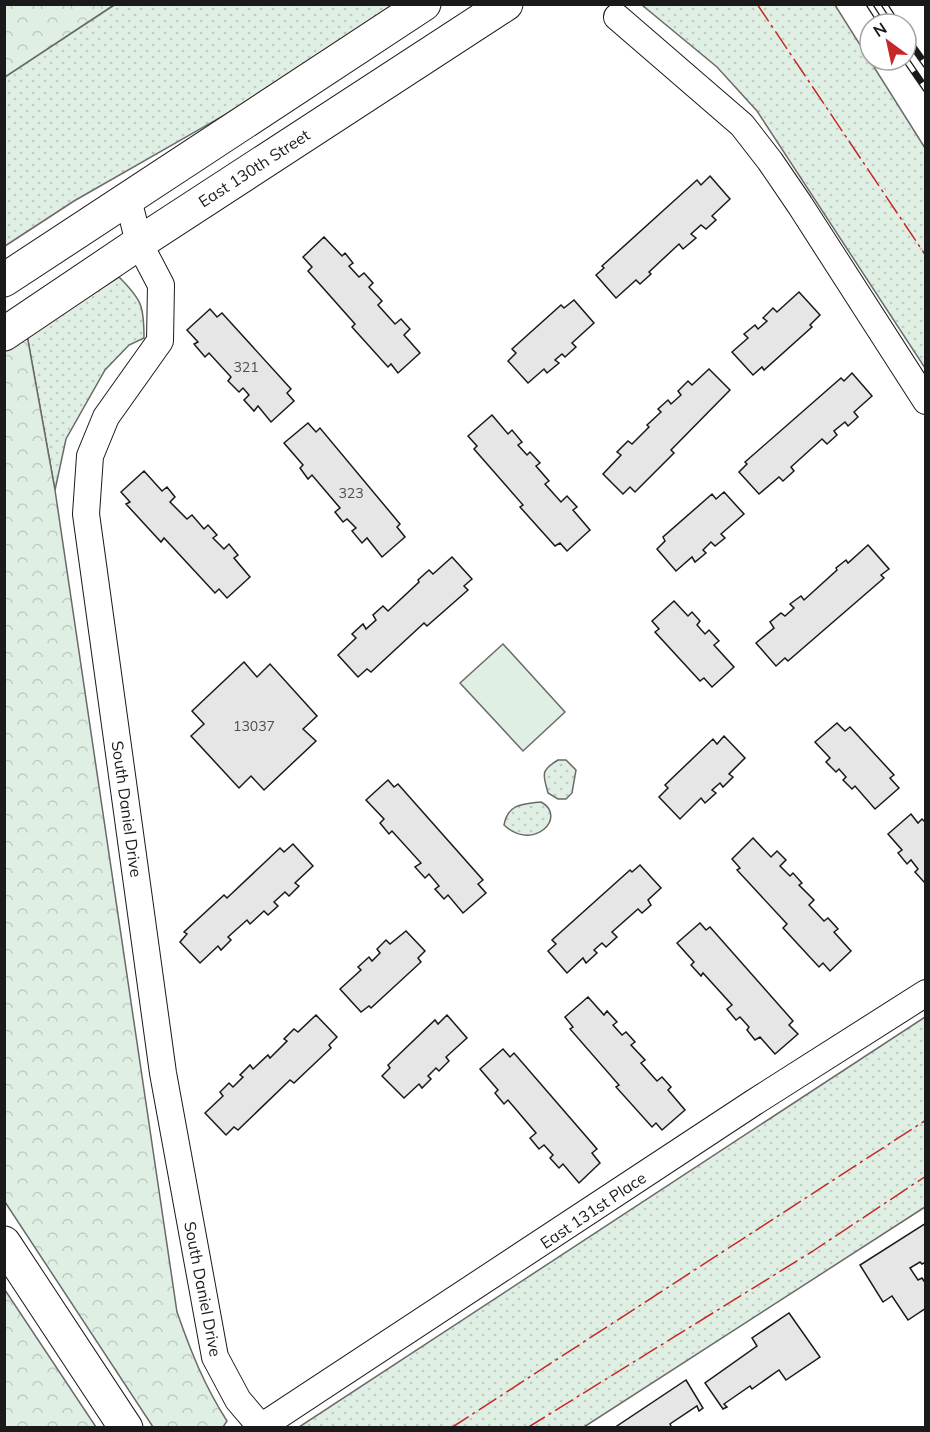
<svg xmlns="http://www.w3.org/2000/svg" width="930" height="1432" font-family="Mulish,sans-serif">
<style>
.green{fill:url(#green-dots);stroke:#6a6a6a;stroke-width:1.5}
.forest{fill:url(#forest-crowns);stroke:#6a6a6a;stroke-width:1.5}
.pitch{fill:#e0efe3;stroke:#6a6a6a;stroke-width:1.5}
.building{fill:#e6e6e6;stroke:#1a1a1a;stroke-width:1.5}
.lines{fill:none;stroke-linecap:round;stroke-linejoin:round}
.minor-casing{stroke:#1a1a1a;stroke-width:28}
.major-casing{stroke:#1a1a1a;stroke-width:35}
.minor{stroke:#fff;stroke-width:26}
.major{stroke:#fff;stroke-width:33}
.rail-casing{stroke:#1a1a1a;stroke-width:7}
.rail{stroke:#fff;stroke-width:4.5;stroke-dasharray:14;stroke-linecap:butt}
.power{stroke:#c62828;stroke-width:1.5;stroke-dasharray:21 4.5 3 4.5;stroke-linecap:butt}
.labels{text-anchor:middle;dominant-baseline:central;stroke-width:4.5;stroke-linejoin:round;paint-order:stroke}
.number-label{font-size:14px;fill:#4d4d4d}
.street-label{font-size:16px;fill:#1a1a1a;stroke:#fff}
</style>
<defs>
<pattern id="green-dots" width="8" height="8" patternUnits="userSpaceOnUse" patternTransform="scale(1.5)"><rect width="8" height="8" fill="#e0efe3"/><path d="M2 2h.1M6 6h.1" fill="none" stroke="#c0ccc2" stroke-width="1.8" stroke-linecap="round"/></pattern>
<pattern id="forest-crowns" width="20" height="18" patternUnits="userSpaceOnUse" patternTransform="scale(1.5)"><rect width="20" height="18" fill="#e0efe3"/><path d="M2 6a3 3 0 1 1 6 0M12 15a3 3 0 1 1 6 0" fill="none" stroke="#c0ccc2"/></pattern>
</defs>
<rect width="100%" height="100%" fill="#fff"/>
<g class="green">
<polygon points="114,5 401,5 263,93 74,201 5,246 4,77"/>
<polygon points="642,5 835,5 925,148 925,368 757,111 717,67"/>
<path d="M119 277C142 300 144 306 144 338L129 345 105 370 66 439 55 490 27 335Z"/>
<path d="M558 760H566L576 770 572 793 566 799H558L548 793C543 774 540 771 558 760Z"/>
<path d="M541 802C568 816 534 853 504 825 508 804 522 804 541 802Z"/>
<polygon points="925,1017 925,1207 584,1427 299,1427"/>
</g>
<g class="forest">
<polygon points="5,4 114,4 114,5 5,77"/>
<path d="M27 335 55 490 177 1312C191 1352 204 1385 227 1421L223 1427H153L5 1202 4 350Z"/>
<polygon points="4,1290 5,1290 96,1427 5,1427"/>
</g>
<polygon class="pitch" points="503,644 565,712 523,751 460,683"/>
<g class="building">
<polygon points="710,176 730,199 712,216 716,220 706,229 701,225 691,234 696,238 683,249 679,244 649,272 651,274 640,284 636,280 616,298 596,275 604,268 602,266 697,180 701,185"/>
<polygon points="324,237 342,256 345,253 353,263 349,266 359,277 364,273 373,283 369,287 382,301 378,305 395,324 401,319 410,329 404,335 420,353 398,373 391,364 388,367 352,327 355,324 308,271 312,267 303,257"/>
<polygon points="799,292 820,315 810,325 812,327 764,370 762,367 753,375 732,352 748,338 744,334 755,325 758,329 767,321 763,318 773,308 777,312"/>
<polygon points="574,300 594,323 572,343 576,347 565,357 562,354 555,360 559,363 547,373 544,369 528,383 508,361 516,353 512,349 561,305 564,308"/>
<polygon points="210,309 217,317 222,313 291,389 287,393 294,401 271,422 258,406 254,411 244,400 249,395 243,388 239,392 228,381 231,377 209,353 205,357 194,344 198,342 187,330"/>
<polygon points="709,369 730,390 671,450 674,453 635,492 630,487 623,494 603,474 621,455 617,452 628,441 632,444 649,427 647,425 661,412 658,409 668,400 671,404 681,395 678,391 688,381 692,385"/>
<polygon points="852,373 872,396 854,412 858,417 848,426 845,422 834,431 837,435 827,444 822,439 791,467 794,471 783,481 779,477 759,494 739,472 747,464 745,462 841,378 844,381"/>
<polygon points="492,415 508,434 512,430 522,442 518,445 527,455 530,452 540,463 536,466 549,481 545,484 561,502 567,496 577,507 573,510 590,530 567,551 560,543 555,546 520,507 523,505 474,449 477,446 468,436"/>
<polygon points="308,423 316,432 320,428 400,524 397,527 405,537 382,557 367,538 362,543 352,531 356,528 347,519 343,522 335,512 340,508 312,475 308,479 300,468 303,465 284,443"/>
<polygon points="144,471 162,491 167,487 175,497 170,502 187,519 192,515 204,529 208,525 217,535 213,538 224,549 229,544 238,555 234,558 250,577 227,598 219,589 215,593 164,538 161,542 126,504 130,502 121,492"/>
<polygon points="724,492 744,514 721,534 725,538 715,546 711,542 703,550 706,553 695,562 692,557 676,571 657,549 665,541 663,537 712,494 716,499"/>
<polygon points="868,545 889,569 881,575 884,578 788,661 785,658 776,666 756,643 774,628 770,622 781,613 785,616 794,608 790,604 801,596 804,600 837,570 836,568 846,560 848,563"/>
<polygon points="452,557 472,579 464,586 468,590 427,626 424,623 371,672 367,669 358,677 338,655 356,638 352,634 363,624 366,629 376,620 373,615 383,606 388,611 419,582 418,580 429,570 433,574"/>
<polygon points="674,601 688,616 692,612 700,621 697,625 705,634 709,630 719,641 714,645 734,667 712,687 704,678 700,681 655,632 659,629 652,621"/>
<polygon points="244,662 257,677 270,664 317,716 303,729 316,741 264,790 251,776 239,788 191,736 204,724 192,711"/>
<polygon points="837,723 845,731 850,727 894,775 890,778 899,788 875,809 855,786 852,789 843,780 846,777 839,769 836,772 826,762 830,758 815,742"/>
<polygon points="724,736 745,758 729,774 733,777 723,787 720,783 712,790 716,793 705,803 701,798 680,819 659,797 668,788 665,785 713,739 717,744"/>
<polygon points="388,780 394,787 398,784 483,880 478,884 486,893 463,913 448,895 444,899 435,889 439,886 429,874 425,878 415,867 421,863 392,831 389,834 380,823 384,819 366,800"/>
<polygon points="911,814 918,823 922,819 926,823 926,880 924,882 915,872 918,869 911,860 907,864 898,853 902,850 888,834"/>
<polygon points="753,838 771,857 777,851 786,860 780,866 790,876 793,873 802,883 799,885 814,900 809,905 824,921 828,918 838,929 834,932 851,951 830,971 823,963 819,967 783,928 787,924 737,870 740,868 732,859"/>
<polygon points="293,844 313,866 295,883 299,886 289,896 285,892 274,902 278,906 268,915 264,911 250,924 247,920 228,937 231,940 221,950 218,946 200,963 180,942 187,934 184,932 224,895 227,898 280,848 284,852"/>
<polygon points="640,865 661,888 648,900 651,905 642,913 638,909 612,932 617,937 606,947 602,943 594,950 597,953 586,963 583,958 567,973 548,951 556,944 552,940 630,870 632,872"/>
<polygon points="700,923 706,930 710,927 793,1021 789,1025 798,1034 775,1054 760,1037 755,1040 747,1030 749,1027 740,1017 736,1020 727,1009 732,1005 703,973 701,976 691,965 694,962 677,943"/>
<polygon points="406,931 425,951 418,958 421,962 371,1008 369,1006 361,1012 340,989 361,970 358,967 369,957 372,961 380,953 377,949 386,940 390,944"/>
<polygon points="588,997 604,1015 607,1011 617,1022 613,1025 622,1035 626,1032 635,1042 631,1045 645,1060 641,1063 657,1081 662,1077 671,1087 668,1090 685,1110 662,1130 656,1123 652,1127 616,1087 619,1085 570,1029 573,1027 565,1017"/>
<polygon points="316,1015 337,1037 329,1045 331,1048 294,1083 290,1080 238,1130 234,1127 226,1135 205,1113 223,1096 220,1092 229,1083 233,1087 243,1077 240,1075 250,1065 253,1069 268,1055 270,1058 287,1041 284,1039 294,1029 298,1032"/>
<polygon points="447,1015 467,1038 446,1057 449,1061 439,1071 436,1068 428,1076 431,1079 422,1088 419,1084 404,1098 382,1076 390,1068 388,1065 435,1020 438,1024"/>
<polygon points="503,1049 510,1057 514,1053 597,1149 592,1153 600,1163 579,1183 563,1164 559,1168 550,1158 553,1155 544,1145 539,1149 530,1138 536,1133 508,1100 504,1104 495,1093 498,1090 480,1069"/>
<polygon points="926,1223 926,1262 922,1264 920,1262 910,1268 918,1280 922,1278 926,1284 926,1308 908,1320 892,1296 883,1302 860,1265"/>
<polygon points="789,1313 820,1357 786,1380 779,1370 752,1389 750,1386 724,1404 727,1407 723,1409 705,1383 757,1346 752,1338"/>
<polygon points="686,1380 703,1408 699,1411 697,1406 670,1424 672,1428 614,1428"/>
</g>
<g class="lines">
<defs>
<g id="minor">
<polyline points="617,17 742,125 770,161 800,205 926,401"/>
<polyline points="128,199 139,243 161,285 160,341 106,417 90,456 86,514 163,1073 215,1357 238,1400 261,1427 753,1103 926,993"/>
</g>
<g id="major">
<polyline points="4,280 424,4"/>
<polyline points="4,334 139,243 506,4"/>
<polyline points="4,1243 126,1428"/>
</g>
</defs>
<use href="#minor" class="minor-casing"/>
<use href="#major" class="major-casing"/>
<use href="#minor" class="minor"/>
<use href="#major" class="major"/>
<defs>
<g id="rail">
<polyline points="869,4 882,24"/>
<polyline points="884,4 897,24"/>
<polyline points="906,37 926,65"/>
<polyline points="906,60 926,89"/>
</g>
</defs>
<use href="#rail" class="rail-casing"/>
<use href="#rail" class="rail"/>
<g class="power">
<polyline points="757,4 926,256"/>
<polyline points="451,1428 926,1120"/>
<polyline points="527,1428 813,1251 926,1176"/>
</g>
</g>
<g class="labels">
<g class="number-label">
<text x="246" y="367">321</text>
<text x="351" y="493">323</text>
<text x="254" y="726">13037</text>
</g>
<g class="street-label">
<text transform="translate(254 168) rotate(-33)">East 130th Street</text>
<text transform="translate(127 809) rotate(82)">South Daniel Drive</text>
<text transform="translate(593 1210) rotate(-34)">East 131st Place</text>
<text transform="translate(203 1289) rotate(79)">South Daniel Drive</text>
</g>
</g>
<rect width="930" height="1432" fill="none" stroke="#1a1a1a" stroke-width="12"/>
<g transform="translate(888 42) rotate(327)"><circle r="28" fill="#ffffff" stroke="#a3a3a3" stroke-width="1.5"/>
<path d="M0-4.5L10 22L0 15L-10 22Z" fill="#c62828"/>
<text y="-9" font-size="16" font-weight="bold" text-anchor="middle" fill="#1a1a1a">N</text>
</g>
</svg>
